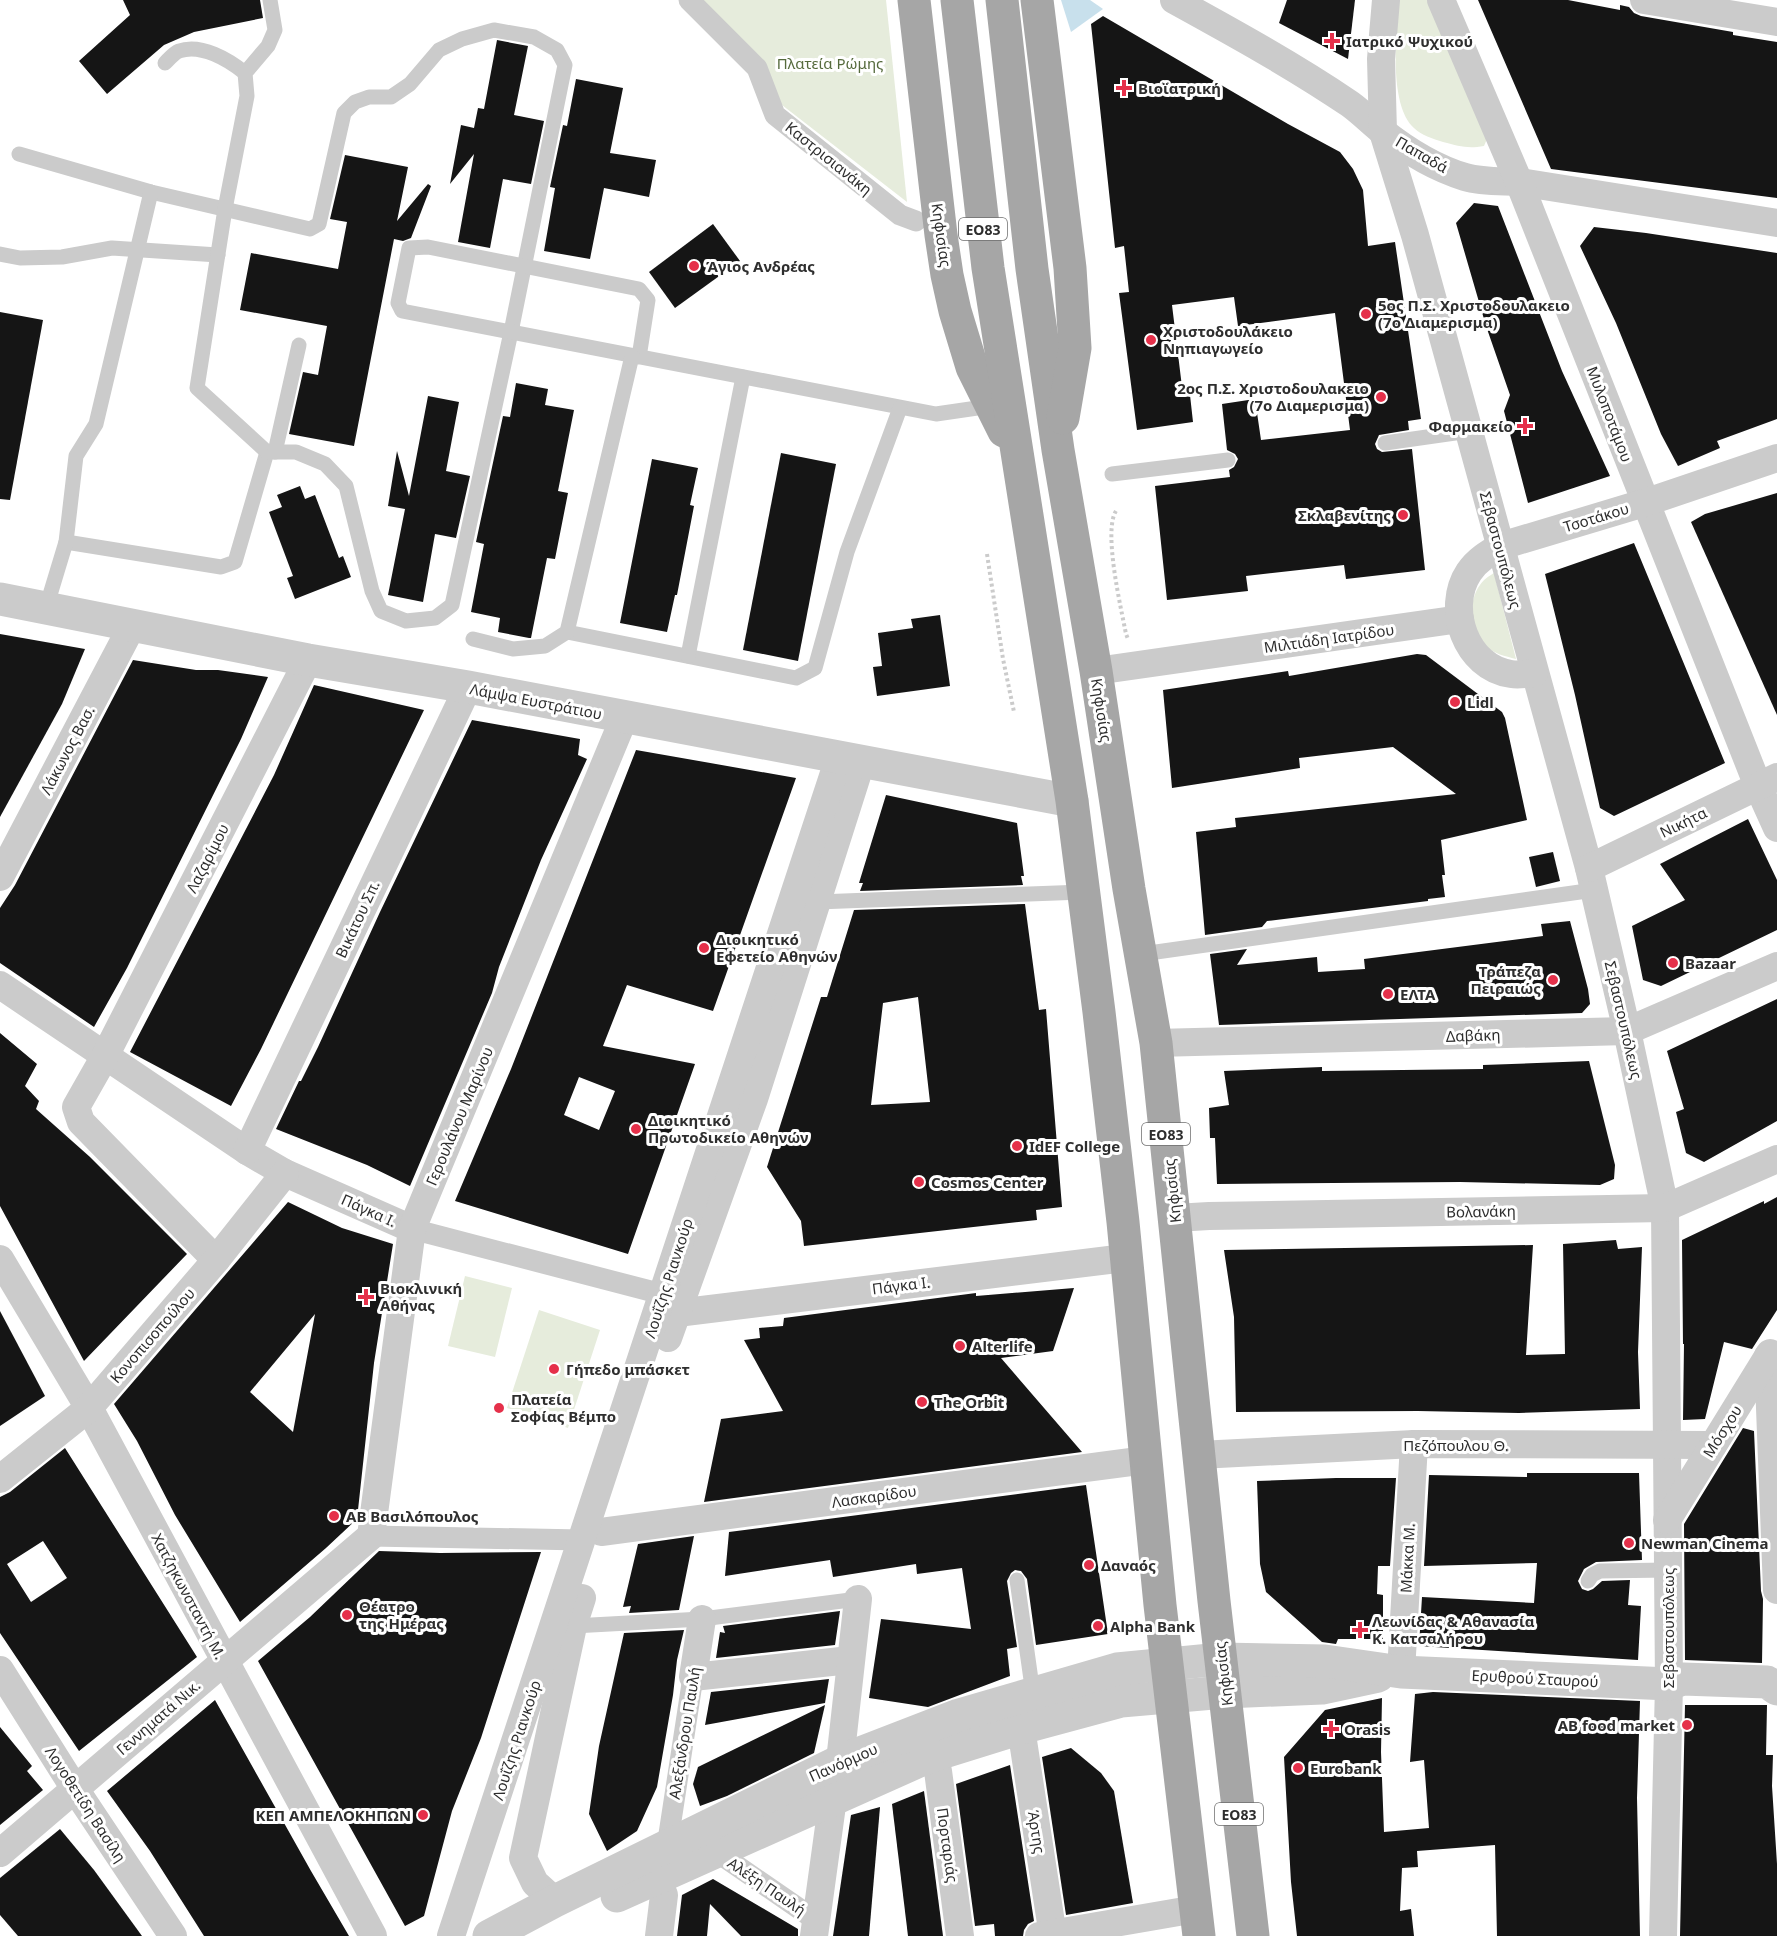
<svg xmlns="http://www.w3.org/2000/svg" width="1777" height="1936" font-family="'Noto Sans',sans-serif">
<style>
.green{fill:#e6ecdc}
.water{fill:#c8e0ec}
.building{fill:#151515;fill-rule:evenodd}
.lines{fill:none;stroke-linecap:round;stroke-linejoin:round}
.path{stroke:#cbcbcb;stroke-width:4;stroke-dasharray:3 3;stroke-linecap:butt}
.service{stroke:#cbcbcb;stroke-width:15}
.pedestrian{stroke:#cbcbcb;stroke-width:21}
.minor{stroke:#cbcbcb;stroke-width:28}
.tertiary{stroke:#cbcbcb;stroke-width:33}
.primary{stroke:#a6a6a6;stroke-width:33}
.poi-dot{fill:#e5304a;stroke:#fff;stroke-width:2}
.labels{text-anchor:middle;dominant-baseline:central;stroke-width:6;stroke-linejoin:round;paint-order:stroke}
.shield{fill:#fff;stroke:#6d6d6d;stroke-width:1.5}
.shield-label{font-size:14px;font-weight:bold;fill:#2e2e2e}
.poi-label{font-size:15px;font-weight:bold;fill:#2e2e2e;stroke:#fff;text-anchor:start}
.park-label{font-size:15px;fill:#556a3c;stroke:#fff}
.street-label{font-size:15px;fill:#2e2e2e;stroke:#fff}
</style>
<rect width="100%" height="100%" fill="#fff"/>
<g class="green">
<polygon points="699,0 886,0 907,202 782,105"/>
<path d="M1398 0H1430L1487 139 1484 146C1467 149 1459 146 1443 142 1433 139 1421 135 1414 128 1388 104 1397 32 1398 0Z"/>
<path d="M1494 573 1516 659C1505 656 1494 654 1486 646 1471 631 1467 602 1480 585 1483 580 1489 576 1494 573Z"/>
<polygon points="465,1276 512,1288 495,1357 448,1346"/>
<polygon points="539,1310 600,1330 568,1428 507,1408"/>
</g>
<polygon class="water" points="1061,0 1090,0 1103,9 1071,32"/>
<g class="building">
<polygon points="123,0 260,0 263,18 194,32 164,45 107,94 79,61 130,15"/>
<polygon points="1287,0 1355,0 1348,59 1279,23"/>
<polygon points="1478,0 1568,0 1620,10 1620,5 1629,7 1634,13 1641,16 1733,32 1733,35 1777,42 1777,198 1551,169"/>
<polygon points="1103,16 1288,124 1340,152 1353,169 1363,190 1368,246 1395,242 1421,419 1408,421 1409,430 1379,435 1375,444 1377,449 1382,452 1412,449 1425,570 1346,579 1344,565 1246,576 1248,591 1167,600 1155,486 1230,477 1229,470 1234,467 1238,459 1235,454 1227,450 1222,404 1255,399 1261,440 1350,430 1335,313 1238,326 1234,297 1172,305 1182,387 1189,386 1193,422 1137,430 1119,293 1129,292 1124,246 1115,248 1091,24"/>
<polygon points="497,40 528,46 514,115 544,121 531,184 503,179 490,248 458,242 474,154 450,184 461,125 474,128 478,108 484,109"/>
<polygon points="576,79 623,88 610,153 656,160 649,197 604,188 590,259 544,251 555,188 550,187 563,125 567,126"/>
<polygon points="345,155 408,167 397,221 428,184 431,186 411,238 403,241 394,239 354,446 289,434 303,372 318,375 327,326 240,310 251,253 338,269 347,222 330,219"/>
<polygon points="1474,203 1498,206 1562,371 1610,476 1528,503 1504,411 1510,395 1486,326 1456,223"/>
<polygon points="713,224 740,261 675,308 649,272"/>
<polygon points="1594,227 1646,233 1777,253 1777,419 1717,441 1720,448 1678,466 1661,434 1616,323 1580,246"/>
<polygon points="0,312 43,320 10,500 0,499"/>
<polygon points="516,383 548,389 545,405 574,410 558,491 568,493 555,559 547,558 531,638 529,638 498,632 500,618 471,612 484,544 476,542 503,416 510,417"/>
<polygon points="428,396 459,402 446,471 470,476 456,538 435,534 423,602 388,595 405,509 388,506 397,451 409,496"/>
<polygon points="781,453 836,464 798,661 743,650"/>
<polygon points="652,459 698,468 690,505 694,506 677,595 675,595 667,632 620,623"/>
<polygon points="300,486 305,499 315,495 339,558 343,556 351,577 295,599 287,578 293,576 269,512 282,507 277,495"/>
<polygon points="1777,493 1777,715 1691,522 1705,514"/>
<polygon points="1634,543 1725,763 1614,816 1600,808 1575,695 1545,574"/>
<polygon points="940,615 950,686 877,696 873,667 882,666 878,633 913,628 911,619"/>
<polygon points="0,634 85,649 62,704 0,817"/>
<polygon points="1417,654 1426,655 1502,712 1505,718 1527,820 1441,840 1445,875 1442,875 1445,897 1428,899 1428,901 1267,921 1262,927 1205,935 1196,832 1236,827 1235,818 1456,794 1393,747 1299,758 1300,768 1172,788 1163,690 1288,671 1289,676"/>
<polygon points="133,660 196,670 218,670 268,677 241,739 127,968 94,1027 0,963 0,908 15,885"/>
<polygon points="314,685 424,710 261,1049 231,1106 130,1052 274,775"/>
<polygon points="472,720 580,739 578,755 587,759 541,860 499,967 492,993 410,1186 367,1165 276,1129 299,1081 301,1081 318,1047 380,912"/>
<path d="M636 750 796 778 713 1011 627 985 603 1046 695 1064 628 1254 455 1201 511 1069ZM579 1077 615 1091 599 1130 564 1115Z"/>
<polygon points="886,795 1017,823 1024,876 1021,876 1023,885 860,891 863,883 859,883"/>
<polygon points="1748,819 1777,880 1777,930 1661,986 1643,980 1632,926 1685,900 1660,864"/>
<polygon points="1553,852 1560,881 1536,887 1529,857"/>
<path d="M1025 904 1039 1010 1046 1009 1062 1207 1036 1210 1037 1220 804 1246 801 1221 767 1167 821 997H827L854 910ZM918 997 930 1102 871 1105 883 1003Z"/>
<polygon points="1570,921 1588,989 1590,1004 1582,1013 1219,1025 1210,954 1247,949 1237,965 1317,957 1318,972 1365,969 1364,959 1543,936 1541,924"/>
<polygon points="1777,999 1777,1121 1704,1162 1686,1153 1676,1112 1684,1109 1667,1051"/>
<polygon points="0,1033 37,1064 25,1086 39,1101 36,1109 90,1157 187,1254 84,1361 0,1206"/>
<polygon points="1589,1061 1615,1165 1614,1179 1600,1185 1460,1182 1217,1184 1215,1138 1210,1138 1209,1108 1229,1105 1224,1071 1322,1067 1322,1071 1483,1069 1483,1065"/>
<polygon points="1777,1197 1777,1310 1752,1349 1724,1342 1705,1419 1683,1420 1684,1344 1683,1344 1682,1240 1764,1201 1764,1204"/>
<path d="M288 1202 342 1228 393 1244 374 1363 357 1519 326 1548 240 1622 175 1515 137 1441 114 1404ZM315 1314 293 1432 250 1392Z"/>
<polygon points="1616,1240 1618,1249 1642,1247 1638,1352 1640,1409 1519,1413 1418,1411 1236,1412 1234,1317 1224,1250 1533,1245 1526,1355 1565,1354 1563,1244"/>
<polygon points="1074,1288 1053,1351 1001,1358 1082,1452 704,1502 721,1419 783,1411 744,1340 760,1338 759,1328 783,1326 784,1318 976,1293 976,1296"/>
<polygon points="0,1311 45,1396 0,1426"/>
<polygon points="1743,1428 1754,1431 1761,1591 1763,1599 1762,1663 1685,1660 1684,1524"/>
<path d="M65 1448 197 1657 79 1751 0 1633V1497L10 1492ZM43 1541 67 1578 31 1602 7 1564Z"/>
<polygon points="1527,1473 1639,1473 1642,1560 1596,1562 1584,1569 1578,1581 1582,1589 1588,1591 1593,1589 1602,1581 1630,1580 1628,1605 1641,1606 1638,1660 1419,1646 1422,1597 1534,1603 1537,1563 1424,1566 1429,1475 1527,1477"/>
<polygon points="1336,1478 1396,1478 1390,1566 1378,1566 1377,1594 1383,1595 1383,1639 1338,1639 1336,1644 1322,1642 1266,1592 1260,1564 1257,1481"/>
<polygon points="1086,1485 1108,1634 1036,1645 1027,1579 1021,1571 1015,1570 1011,1573 1007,1581 1017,1647 1007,1649 1010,1676 928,1707 869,1698 881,1619 971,1629 962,1568 917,1574 916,1564 833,1577 830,1560 725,1576 729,1532"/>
<polygon points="694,1536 679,1610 629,1613 631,1606 623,1607 638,1544"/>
<polygon points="379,1551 440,1553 541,1552 481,1738 452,1811 424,1916 405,1926 258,1661 310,1617"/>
<polygon points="840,1611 835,1645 716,1658 720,1632 725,1633 723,1626"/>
<polygon points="684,1630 677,1660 673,1695 657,1787 637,1831 607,1851 589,1814 599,1746 624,1633"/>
<polygon points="829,1679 825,1703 705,1725 711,1692"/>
<polygon points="1433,1692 1640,1701 1637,1798 1640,1936 1497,1936 1495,1845 1417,1851 1418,1867 1402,1868 1400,1911 1411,1909 1414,1936 1297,1936 1291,1882 1284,1757 1325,1710 1382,1698 1381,1752 1384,1832 1429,1828 1424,1760 1410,1762 1415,1694"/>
<polygon points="215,1700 311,1871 349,1936 204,1936 150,1851 107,1791"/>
<polygon points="825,1705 814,1753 727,1796 700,1806 693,1784 698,1767"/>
<polygon points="1685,1705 1767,1705 1766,1755 1773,1755 1772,1786 1777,1864 1777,1936 1680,1936"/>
<polygon points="0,1727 32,1766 27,1771 43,1790 0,1825"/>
<polygon points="1071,1748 1101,1773 1114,1791 1133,1903 1066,1915 1042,1757"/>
<polygon points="1010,1765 1034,1921 1028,1924 1024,1930 1023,1936 995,1936 994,1924 975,1926 956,1784"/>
<polygon points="924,1791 943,1936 908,1936 892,1804"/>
<polygon points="880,1807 869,1936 833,1936 851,1815"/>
<polygon points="60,1829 94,1870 142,1936 18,1936 0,1915 0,1878"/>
<polygon points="713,1879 798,1929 798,1936 741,1936 710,1904 707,1936 677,1936 682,1895"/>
</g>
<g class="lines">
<g class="path">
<path d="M1116 511C1103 531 1121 608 1126 634L1128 639"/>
<polyline points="987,554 1003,659 1014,712"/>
</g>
<g class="service">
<path d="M165 63C169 59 174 53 179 51 201 43 229 60 245 73"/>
<polyline points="19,154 151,192 310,229 319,224 344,113 355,102 369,97 391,97 410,84 439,50 462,39 494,30 534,37 557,50 565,65 511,332 452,605 435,618 406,621 381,611 372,591 346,486 325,464 296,452 267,452 235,562 221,567 66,542"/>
<polyline points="0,254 20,258 62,257 112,248 218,255"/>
<polyline points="639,357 648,300 639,289 428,247 409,248 398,303 402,311 936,414 991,406"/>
<polyline points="1385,443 1469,431"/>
<polyline points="267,452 197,388 225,209 247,96 245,73 268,46 275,30 270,0"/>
<polyline points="275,452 299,345"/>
<polyline points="1112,474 1228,460"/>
<polyline points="46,608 66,542 76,456 96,424 151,192"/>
<polyline points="567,632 796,678 815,668 847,552 900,408"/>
<polyline points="473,639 513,649 545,646 567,632 632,356"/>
<polyline points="688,656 743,377"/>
<polyline points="817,902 1083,892"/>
<polyline points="1142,954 1594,890"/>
<polyline points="1017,1580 1033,1694"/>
<polyline points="1588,1581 1592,1575 1600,1571 1668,1570"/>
<polyline points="573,1626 702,1619 858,1599"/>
</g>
<g class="pedestrian">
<polyline points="689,0 757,68 775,115 900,215 916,221"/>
<polyline points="412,1229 662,1294"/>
<polyline points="371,1536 581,1540"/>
<polyline points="667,1847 693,1677"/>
<polyline points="717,1852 817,1921"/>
</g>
<g class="minor">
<path d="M1174 0C1234 33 1294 66 1350 104 1361 112 1371 122 1382 131 1406 150 1435 168 1465 177 1482 182 1501 181 1519 182L1777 223"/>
<polyline points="1386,0 1381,59 1383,132 1415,235 1589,868 1627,1031 1665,1208 1669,1684 1663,1936"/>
<polyline points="1441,0 1519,182 1758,786 1777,828"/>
<polyline points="1644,0 1777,22"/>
<polyline points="1096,671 1460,619"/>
<path d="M1534 673C1527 674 1518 675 1511 674 1466 668 1445 608 1469 572 1477 560 1489 553 1501 546L1644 503 1777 458"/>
<polyline points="1589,868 1777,777"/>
<polyline points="0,877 133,624"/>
<polyline points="0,985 247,1151 285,1173 412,1229"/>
<polyline points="1156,1043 1627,1031 1777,966"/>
<polyline points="247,1151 468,687"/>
<polyline points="1175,1218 1209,1216 1665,1208 1777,1159"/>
<polyline points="0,1259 89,1408 373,1936"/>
<polyline points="216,1260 81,1122 76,1107 105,1056 308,660"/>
<polyline points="677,1313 1125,1258"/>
<polyline points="668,1338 754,1099 861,763"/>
<polyline points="1768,1356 1777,1590"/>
<polyline points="1199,1455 1414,1444 1713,1445"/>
<polyline points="0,1479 89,1408 216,1260 285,1173"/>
<polyline points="1667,1520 1770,1353"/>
<polyline points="601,1532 1146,1460"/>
<polyline points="702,1619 693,1677 850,1660"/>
<polyline points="0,1670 75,1789 173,1936"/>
<polyline points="1401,1672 1414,1444"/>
<polyline points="1021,1728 1053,1936"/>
<polyline points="928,1757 938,1771 960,1936"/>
<polyline points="840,1761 858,1599"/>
<polyline points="0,1853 371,1536 412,1229 624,718"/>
<polyline points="657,1878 664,1895 659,1936"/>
<polyline points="555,1901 535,1883 523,1858 573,1626 582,1598"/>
<polyline points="451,1936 839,758"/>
<polyline points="814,1936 833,1798"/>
<polyline points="1039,1936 1196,1909"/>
</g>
<g class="tertiary">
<polyline points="0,599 308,660 468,687 1072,801"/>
<polyline points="617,1896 928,1757 1021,1728 1121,1701 1225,1692 1322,1688 1378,1676"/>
<polyline points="489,1936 555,1901 840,1761 959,1715 1117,1669 1221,1659 1325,1661 1401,1672 1669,1684 1683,1679 1767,1682 1777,1689"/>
</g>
<g class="primary">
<polyline points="914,0 941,235 947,275 955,311 972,367 1004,431"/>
<polyline points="957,0 988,268 1072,801 1099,1012 1123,1222 1160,1605 1199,1936"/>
<polyline points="1002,0 1032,269 1058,450 1096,671 1129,889 1156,1043 1214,1601 1253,1936"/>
<polyline points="1037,0 1070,268 1075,348 1063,418"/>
</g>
</g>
<g class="poi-dot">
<path d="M1329 32h6v6h6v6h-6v6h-6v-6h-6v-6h6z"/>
<path d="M1121 79h6v6h6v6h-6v6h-6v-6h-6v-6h6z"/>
<circle cx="694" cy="266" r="6"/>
<circle cx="1366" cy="314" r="6"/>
<circle cx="1151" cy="340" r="6"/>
<circle cx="1381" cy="397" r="6"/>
<path d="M1522 417h6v6h6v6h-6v6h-6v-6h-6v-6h6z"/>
<circle cx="1403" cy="515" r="6"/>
<circle cx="1455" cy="702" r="6"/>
<circle cx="704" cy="948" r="6"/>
<circle cx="1673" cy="963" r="6"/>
<circle cx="1553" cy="980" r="6"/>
<circle cx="1388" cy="994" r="6"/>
<circle cx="636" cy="1129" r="6"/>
<circle cx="1017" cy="1146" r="6"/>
<circle cx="919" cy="1182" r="6"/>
<path d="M363 1288h6v6h6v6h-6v6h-6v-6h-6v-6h6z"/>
<circle cx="960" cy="1346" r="6"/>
<circle cx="554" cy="1369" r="6"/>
<circle cx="922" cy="1402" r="6"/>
<circle cx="499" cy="1408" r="6"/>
<circle cx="334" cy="1516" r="6"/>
<circle cx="1629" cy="1543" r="6"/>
<circle cx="1089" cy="1565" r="6"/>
<circle cx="347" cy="1615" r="6"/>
<circle cx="1098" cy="1626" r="6"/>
<path d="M1357 1621h6v6h6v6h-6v6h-6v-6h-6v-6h6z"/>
<circle cx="1687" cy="1725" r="6"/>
<path d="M1328 1720h6v6h6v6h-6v6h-6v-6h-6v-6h6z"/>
<circle cx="1298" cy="1768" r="6"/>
<circle cx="423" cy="1815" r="6"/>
</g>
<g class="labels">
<g class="shield">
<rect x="959" y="218" width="48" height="22" rx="4.5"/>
<rect x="1142" y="1123" width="48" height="22" rx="4.5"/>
<rect x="1215" y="1803" width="48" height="22" rx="4.5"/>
</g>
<g class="shield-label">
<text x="983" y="229">ΕΟ83</text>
<text x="1166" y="1134">ΕΟ83</text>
<text x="1239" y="1814">ΕΟ83</text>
</g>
<g class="poi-label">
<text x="1346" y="41">Ιατρικό Ψυχικού</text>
<text x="1138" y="88">Βιοϊατρική</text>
<text x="706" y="266">Άγιος Ανδρέας</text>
<text x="1378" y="305">5ος Π.Σ. Χριστοδουλακειο<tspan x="1378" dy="17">(7ο Διαμερισμα)</tspan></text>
<text x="1163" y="331">Χριστοδουλάκειο<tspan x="1163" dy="17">Νηπιαγωγείο</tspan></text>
<text x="1369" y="388" text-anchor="end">2ος Π.Σ. Χριστοδουλακειο<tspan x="1369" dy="17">(7ο Διαμερισμα)</tspan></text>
<text x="1513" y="426" text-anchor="end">Φαρμακείο</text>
<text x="1391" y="515" text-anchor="end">Σκλαβενίτης</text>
<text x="1467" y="702">Lidl</text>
<text x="716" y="939">Διοικητικό<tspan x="716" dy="17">Εφετείο Αθηνών</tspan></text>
<text x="1685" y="963">Bazaar</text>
<text x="1541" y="971" text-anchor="end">Τράπεζα<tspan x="1541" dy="17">Πειραιώς</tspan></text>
<text x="1400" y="994">ΕΛΤΑ</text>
<text x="648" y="1120">Διοικητικό<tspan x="648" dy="17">Πρωτοδικείο Αθηνών</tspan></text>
<text x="1029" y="1146">IdEF College</text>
<text x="931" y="1182">Cosmos Center</text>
<text x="380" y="1288">Βιοκλινική<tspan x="380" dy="17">Αθήνας</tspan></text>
<text x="972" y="1346">Alterlife</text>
<text x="566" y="1369">Γήπεδο μπάσκετ</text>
<text x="511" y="1399">Πλατεία<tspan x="511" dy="17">Σοφίας Βέμπο</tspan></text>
<text x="934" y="1402">The Orbit</text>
<text x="346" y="1516">ΑΒ Βασιλόπουλος</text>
<text x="1641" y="1543">Newman Cinema</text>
<text x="1101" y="1565">Δαναός</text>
<text x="359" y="1606">Θέατρο<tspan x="359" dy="17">της Ημέρας</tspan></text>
<text x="1372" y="1621">Λεωνίδας &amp; Αθανασία<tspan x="1372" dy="17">Κ. Κατσαλήρου</tspan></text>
<text x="1110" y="1626">Alpha Bank</text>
<text x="1675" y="1725" text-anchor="end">AB food market</text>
<text x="1344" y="1729">Orasis</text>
<text x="1310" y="1768">Eurobank</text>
<text x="411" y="1815" text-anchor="end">ΚΕΠ ΑΜΠΕΛΟΚΗΠΩΝ</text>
</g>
<g class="park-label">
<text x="830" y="63">Πλατεία Ρώμης</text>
</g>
<g class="street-label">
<text transform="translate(1422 154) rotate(30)">Παπαδά</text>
<text transform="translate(829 158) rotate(39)">Καστρισιανάκη</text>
<text transform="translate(942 235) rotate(82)">Κηφισίας</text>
<text transform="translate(1610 414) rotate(69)">Μυλοποτάμου</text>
<text transform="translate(1596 517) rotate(-17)">Τσοτάκου</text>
<text transform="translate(1501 550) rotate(75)">Σεβαστουπόλεως</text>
<text transform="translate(1329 638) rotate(-8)">Μιλτιάδη Ιατρίδου</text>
<text transform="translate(536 701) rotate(11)">Λάμψα Ευστράτιου</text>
<text transform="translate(1102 710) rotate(81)">Κηφισίας</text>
<text transform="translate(67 750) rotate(-62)">Λάκωνος Βασ.</text>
<text transform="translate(1683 822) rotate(-26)">Νικήτα</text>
<text transform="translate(207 858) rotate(-63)">Λαζαρίμου</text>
<text transform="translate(357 919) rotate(-65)">Βικάτου Σπ.</text>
<text transform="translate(1624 1020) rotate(77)">Σεβαστουπόλεως</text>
<text transform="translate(1473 1035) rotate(-2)">Δαβάκη</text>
<text transform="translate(459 1116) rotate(-67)">Γερουλάνου Μαρίνου</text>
<text transform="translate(1172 1191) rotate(-96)">Κηφισίας</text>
<text transform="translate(369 1210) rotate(24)">Πάγκα Ι.</text>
<text transform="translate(1481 1211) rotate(-1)">Βολανάκη</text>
<text transform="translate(668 1278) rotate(-72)">Λουΐζης Ριανκούρ</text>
<text transform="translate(901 1285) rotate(-7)">Πάγκα Ι.</text>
<text transform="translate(152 1335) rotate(-49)">Κονοπισοπούλου</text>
<text transform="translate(1722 1431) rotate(-58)">Μόσχου</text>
<text x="1456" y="1445">Πεζόπουλου Θ.</text>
<text transform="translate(874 1496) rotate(-8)">Λασκαρίδου</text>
<text transform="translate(1407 1558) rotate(-87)">Μάκκα Μ.</text>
<text transform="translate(189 1596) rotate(62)">Χατζηκωνσταντή Μ.</text>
<text transform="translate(1668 1628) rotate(-90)">Σεβαστουπόλεως</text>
<text transform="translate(1223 1674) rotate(-97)">Κηφισίας</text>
<text transform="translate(1535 1678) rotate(3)">Ερυθρού Σταυρού</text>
<text transform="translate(158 1717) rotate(-41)">Γεννηματά Νικ.</text>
<text transform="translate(684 1733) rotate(-81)">Αλεξάνδρου Παυλή</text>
<text transform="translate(516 1740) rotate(-72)">Λουΐζης Ριανκούρ</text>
<text transform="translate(843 1762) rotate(-24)">Πανόρμου</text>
<text transform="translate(86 1804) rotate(57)">Λογοθετίδη Βασίλη</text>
<text transform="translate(1037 1832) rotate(81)">Άρτης</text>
<text transform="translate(948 1845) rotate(82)">Πορταριάς</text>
<text transform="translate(767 1886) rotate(34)">Αλέξη Παυλή</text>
</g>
</g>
</svg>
